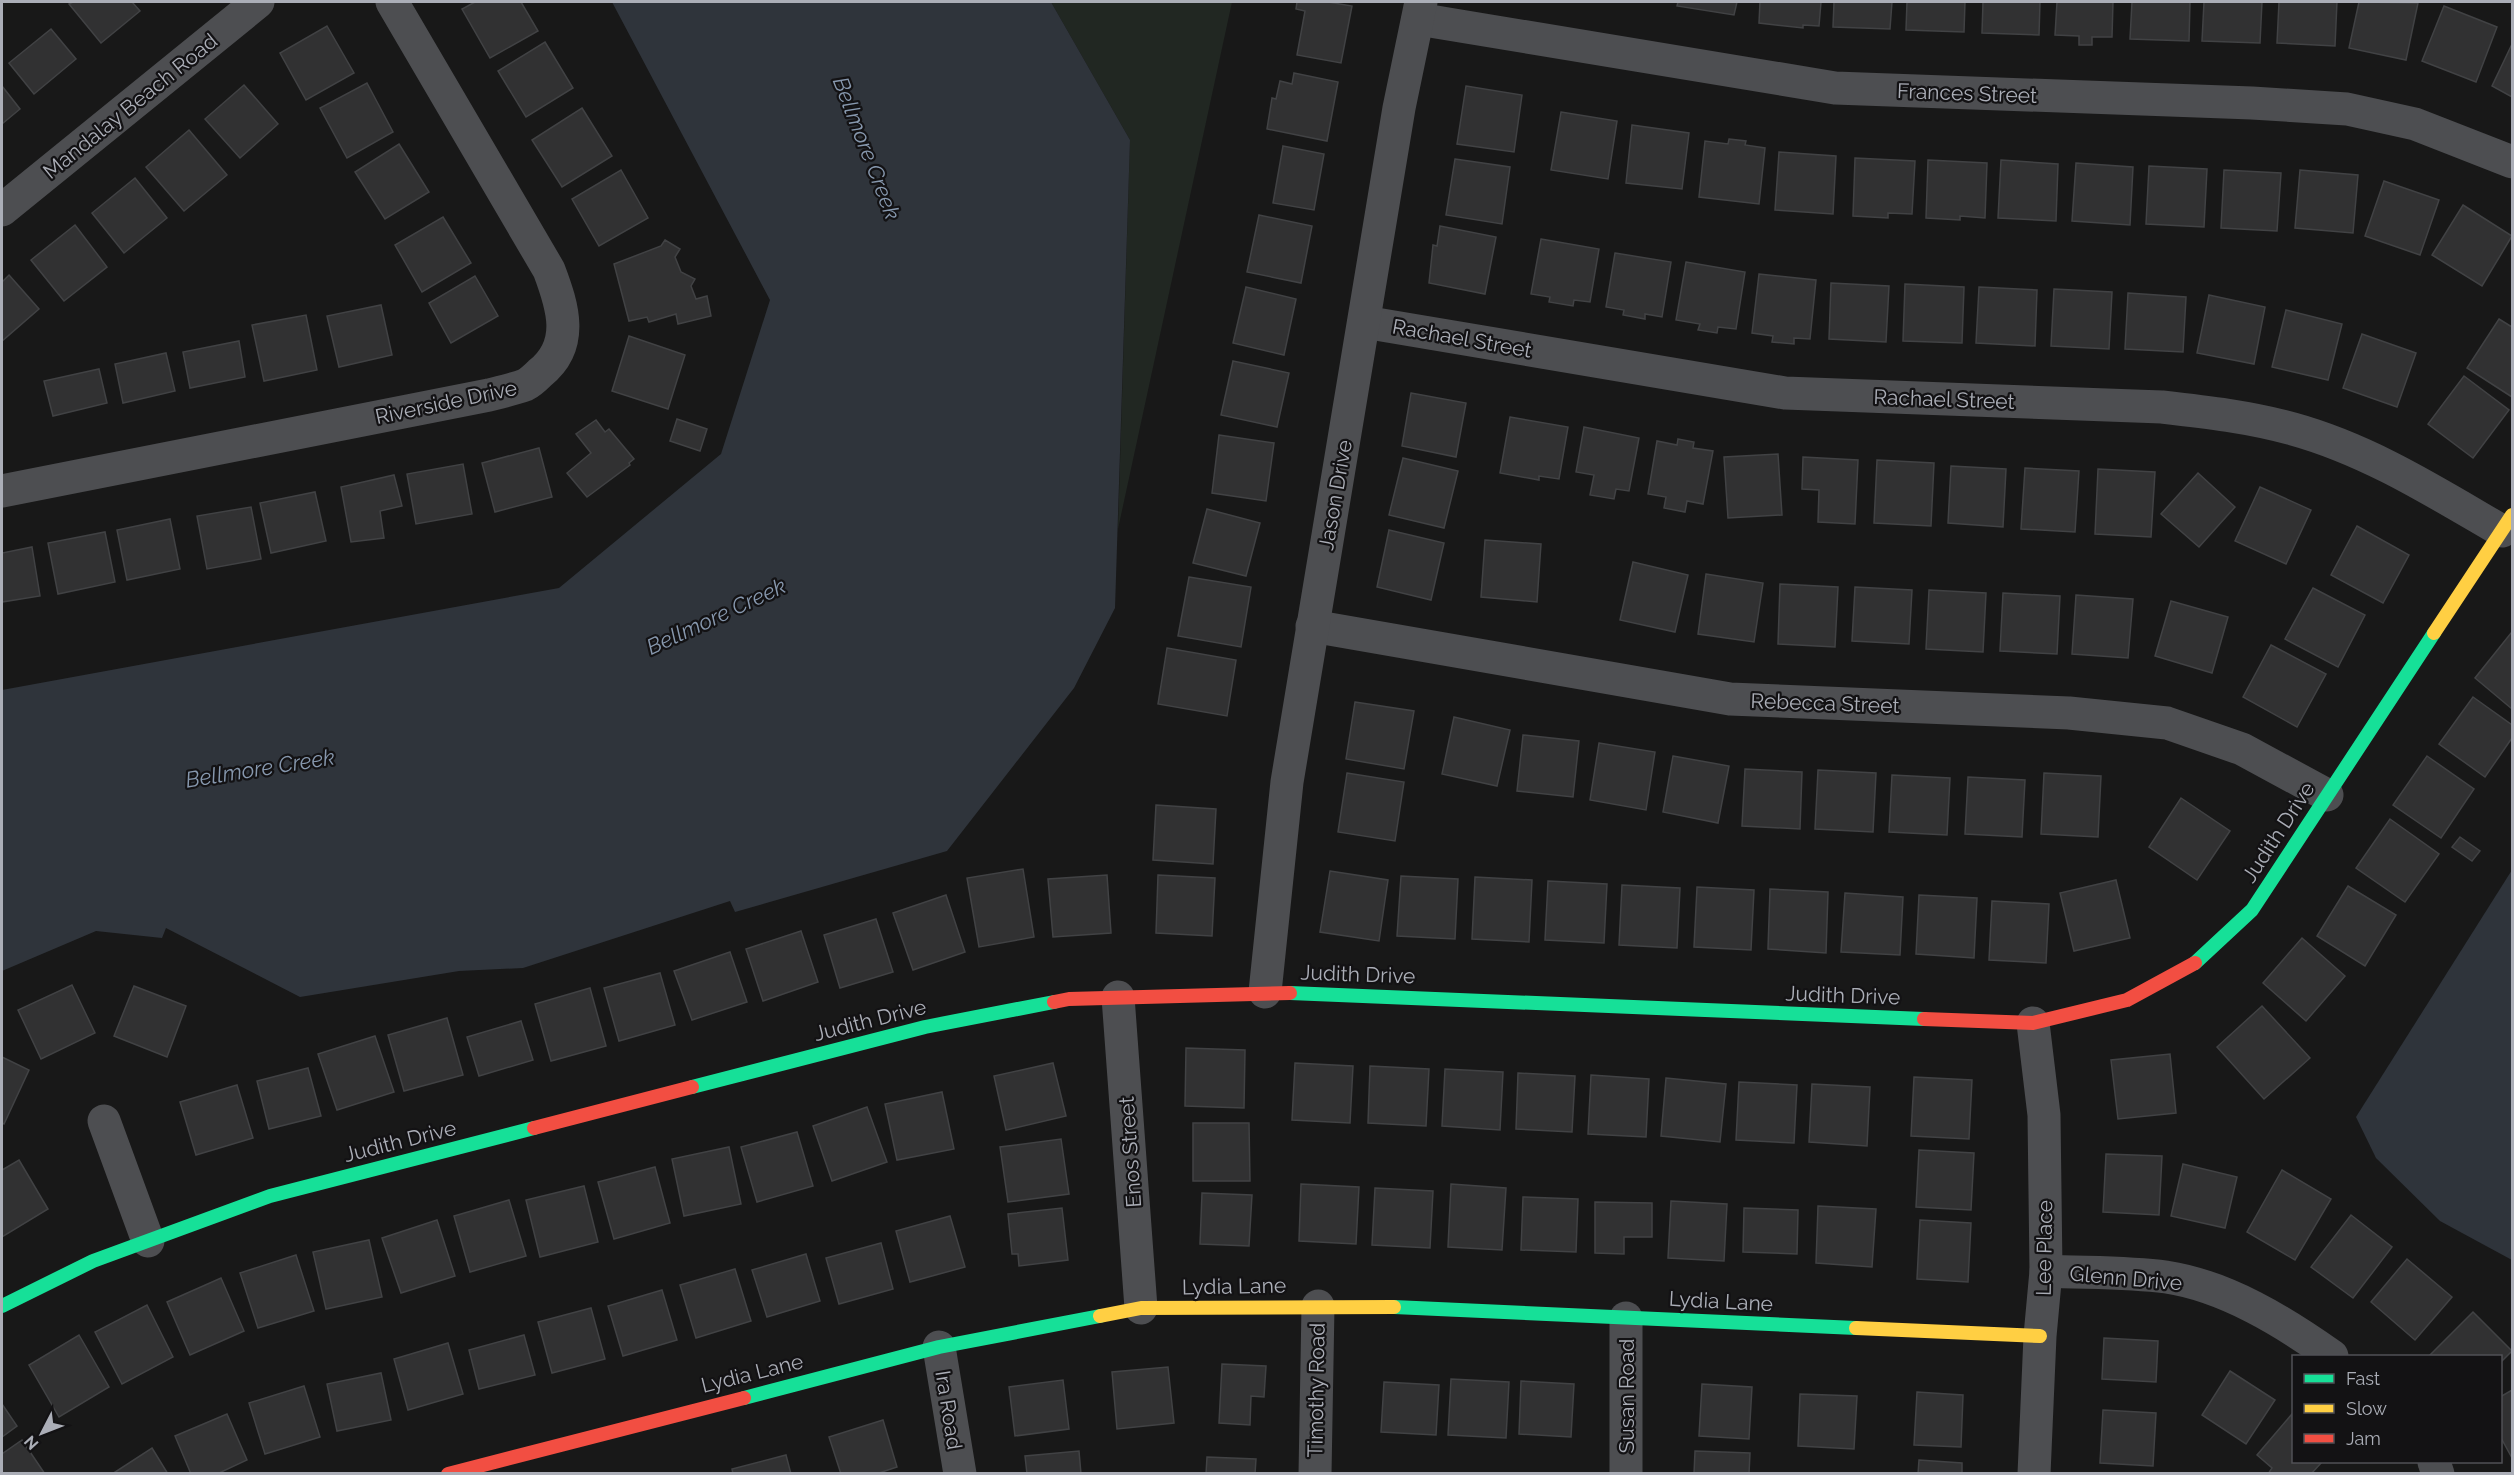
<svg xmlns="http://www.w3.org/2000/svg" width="2514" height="1475" font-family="Raleway,sans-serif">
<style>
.green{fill:#212722}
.water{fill:#2f343b}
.building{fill:#313132;stroke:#414244;stroke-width:1.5}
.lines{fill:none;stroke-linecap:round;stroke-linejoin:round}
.street{stroke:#4d4e51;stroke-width:33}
.fast{stroke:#16e098;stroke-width:14}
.slow{stroke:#ffcf43;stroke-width:14}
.jam{stroke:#f24e42;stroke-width:14}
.labels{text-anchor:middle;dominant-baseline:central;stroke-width:4.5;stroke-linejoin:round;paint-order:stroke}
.street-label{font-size:21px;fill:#abaeb7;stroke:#131214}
.water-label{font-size:22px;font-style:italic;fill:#8798ae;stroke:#131214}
</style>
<rect width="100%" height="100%" fill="#181818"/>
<polygon class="green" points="1051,2 1232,2 1118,529 1130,140"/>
<g class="water">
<polygon points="612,2 1051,2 1130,140 1115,608 1074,688 947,851 735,912 730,901 523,968 459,971 300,997 166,928 162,938 96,931 2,971 2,690 559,588 721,454 770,300"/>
<polygon points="2512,870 2512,1260 2440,1221 2376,1158 2356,1117"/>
</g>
<g class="building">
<polygon points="73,2 132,2 140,11 101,43 69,4"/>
<polygon points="475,2 521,2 538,31 490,58 462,9"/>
<polygon points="1297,2 1328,2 1352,6 1341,63 1297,55 1305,11 1296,9"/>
<polygon points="1678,2 1737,2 1734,15 1677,6"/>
<polygon points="1760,2 1821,2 1819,26 1803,25 1803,28 1759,23"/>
<polygon points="1834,2 1892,2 1890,29 1833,27"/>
<polygon points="1907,2 1965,2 1964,32 1906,30"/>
<polygon points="1983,2 2040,2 2039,35 1982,33"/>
<polygon points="2057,2 2113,2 2112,37 2092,37 2092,45 2079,45 2079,36 2055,35"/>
<polygon points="2132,2 2190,2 2189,41 2130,39"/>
<polygon points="2204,2 2262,2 2260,43 2202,41"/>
<polygon points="2279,2 2337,2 2335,46 2277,43"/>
<polygon points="2359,2 2418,3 2406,60 2349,48"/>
<polygon points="2444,6 2497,27 2476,82 2422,61"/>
<polygon points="327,26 354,73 306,100 280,53"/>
<polygon points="51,29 76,59 34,94 9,63"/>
<polygon points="545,42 573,88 526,117 498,71"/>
<polygon points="2512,44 2512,97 2492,86"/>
<polygon points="1294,73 1338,82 1327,141 1267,129 1272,98 1276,99 1280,81 1292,84"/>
<polygon points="367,83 393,132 347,158 320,108"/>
<polygon points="244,85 278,124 240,158 205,119"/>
<polygon points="2,86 20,109 2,124"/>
<polygon points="1466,86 1522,95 1514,152 1457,144"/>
<polygon points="582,108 612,156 562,187 532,140"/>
<polygon points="1561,112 1617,121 1608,179 1551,170"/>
<polygon points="1632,125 1689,133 1682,189 1626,183"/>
<polygon points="189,130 227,175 184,211 146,167"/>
<polygon points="1729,139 1746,141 1745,145 1765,148 1759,204 1699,197 1705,141 1728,144"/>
<polygon points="399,144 429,192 385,219 355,172"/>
<polygon points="1283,146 1324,154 1314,210 1273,203"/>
<polygon points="1779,152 1836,156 1833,214 1775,210"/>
<polygon points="1855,158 1915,161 1912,214 1888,213 1888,218 1853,216"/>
<polygon points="1455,159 1510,167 1502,224 1446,215"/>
<polygon points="1928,160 1987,163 1985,218 1960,216 1960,220 1926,218"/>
<polygon points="2001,160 2058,164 2056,221 1998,218"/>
<polygon points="2076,163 2133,167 2130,225 2072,221"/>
<polygon points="2149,166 2207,169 2204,227 2146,224"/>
<polygon points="621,170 648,218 599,246 572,199"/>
<polygon points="2224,170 2281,173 2277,231 2221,228"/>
<polygon points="2300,170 2358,175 2353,233 2295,228"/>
<polygon points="135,178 167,218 124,253 92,213"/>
<polygon points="2384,181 2439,200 2420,255 2365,236"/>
<polygon points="2463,205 2512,236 2482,286 2432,255"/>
<polygon points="1259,215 1312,226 1301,283 1247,272"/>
<polygon points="443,217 471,263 422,292 395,245"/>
<polygon points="75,225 107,267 64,301 31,260"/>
<polygon points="1440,226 1496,237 1485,294 1429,283 1433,245 1437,246"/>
<polygon points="1541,239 1599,249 1590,302 1574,300 1573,306 1549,302 1550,297 1531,294"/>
<polygon points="665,240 680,249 675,257 681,272 695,279 691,286 696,299 707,296 711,316 678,324 676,314 649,322 647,317 629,321 614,264 661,246"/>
<polygon points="1615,253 1671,262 1662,317 1645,314 1645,319 1623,315 1624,310 1606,307"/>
<polygon points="1686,262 1745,272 1736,329 1718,327 1717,333 1698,330 1700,324 1676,320"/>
<polygon points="1759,274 1816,280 1810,339 1794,338 1794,344 1772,342 1773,336 1752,333"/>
<polygon points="9,275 39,309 2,341 2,282"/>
<polygon points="475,276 498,316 451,343 429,303"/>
<polygon points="1831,283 1889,286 1886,342 1829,339"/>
<polygon points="1905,284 1964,287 1962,343 1903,341"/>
<polygon points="1246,287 1296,299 1284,355 1233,343"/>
<polygon points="1979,287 2037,290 2035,346 1976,343"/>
<polygon points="2054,289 2112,292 2109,349 2051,346"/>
<polygon points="2128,293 2186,297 2183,352 2125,349"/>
<polygon points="2209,295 2265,307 2254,364 2197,353"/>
<polygon points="381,305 392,355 339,367 327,316"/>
<polygon points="2286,310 2342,324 2328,380 2272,367"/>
<polygon points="306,315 317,370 264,381 252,325"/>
<polygon points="2499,319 2512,327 2512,397 2467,368"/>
<polygon points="2362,334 2416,353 2397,407 2343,388"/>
<polygon points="629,336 685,355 668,409 612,391"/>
<polygon points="239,341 245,377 190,388 183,352"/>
<polygon points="166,353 175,391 123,403 115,364"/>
<polygon points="1233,361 1289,373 1277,427 1221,415"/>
<polygon points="99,369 107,403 53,416 44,381"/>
<polygon points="2464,376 2509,410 2473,458 2428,424"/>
<polygon points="1411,393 1466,403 1456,457 1402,446"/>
<polygon points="1510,417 1568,427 1559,479 1539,476 1539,480 1500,473"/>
<polygon points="677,419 707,429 700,451 670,441"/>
<polygon points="596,420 605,432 609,429 634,459 629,463 630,465 587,497 567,473 591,453 576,434"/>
<polygon points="1584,427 1639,438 1629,491 1616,489 1614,499 1590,495 1594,475 1576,472"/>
<polygon points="1219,435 1274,443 1266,501 1212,493"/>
<polygon points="1678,439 1694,442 1693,448 1713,451 1703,504 1687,501 1685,512 1664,508 1666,497 1648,494 1657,441 1677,445"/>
<polygon points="539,448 552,497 495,512 482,463"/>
<polygon points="1778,454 1782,515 1728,518 1724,457"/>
<polygon points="1803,457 1858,460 1855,524 1818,522 1819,490 1802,489"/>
<polygon points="1403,458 1458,471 1444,528 1389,515"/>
<polygon points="1877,460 1934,463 1931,526 1874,523"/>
<polygon points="463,464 472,514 416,524 407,474"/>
<polygon points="1951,466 2006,469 2003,527 1948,523"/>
<polygon points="2025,468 2079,471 2075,532 2021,529"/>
<polygon points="2098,469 2155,472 2151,537 2095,534"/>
<polygon points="2198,473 2235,507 2199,547 2161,514"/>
<polygon points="394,475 402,506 380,511 384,538 351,542 341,487"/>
<polygon points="2260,487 2311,510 2286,564 2235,541"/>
<polygon points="315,492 326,541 271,553 260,503"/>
<polygon points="251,507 261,559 207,569 197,516"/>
<polygon points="1207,509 1260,523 1246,576 1193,563"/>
<polygon points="170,519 180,569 127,580 117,530"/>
<polygon points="2357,526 2409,555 2383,603 2331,575"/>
<polygon points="1389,530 1444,543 1431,600 1377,587"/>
<polygon points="105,532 115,582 58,594 48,543"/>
<polygon points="1485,540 1541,544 1537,602 1481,597"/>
<polygon points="32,547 40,596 2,602 2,553"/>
<polygon points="1633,562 1688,575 1675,632 1620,620"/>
<polygon points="1706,574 1763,583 1754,642 1698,634"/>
<polygon points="1189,577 1251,587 1241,647 1178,636"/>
<polygon points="1780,584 1838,587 1835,647 1778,644"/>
<polygon points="1855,587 1912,590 1909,644 1852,641"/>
<polygon points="2313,588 2365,615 2338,667 2285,639"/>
<polygon points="1929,590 1986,593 1983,652 1926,649"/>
<polygon points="2003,593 2060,596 2057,654 2000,651"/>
<polygon points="2076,595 2133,599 2128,658 2072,654"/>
<polygon points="2171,601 2228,617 2212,673 2155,656"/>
<polygon points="2511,633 2512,634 2512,709 2475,678"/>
<polygon points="2271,645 2326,674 2297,727 2243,697"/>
<polygon points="1167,648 1236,660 1227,716 1158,704"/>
<polygon points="2473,697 2512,725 2512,738 2485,777 2439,744"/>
<polygon points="1355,702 1414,711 1404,769 1346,759"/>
<polygon points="1454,717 1510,730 1497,786 1442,774"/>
<polygon points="1523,735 1579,741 1573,797 1517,791"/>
<polygon points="1599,743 1655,752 1646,810 1590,800"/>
<polygon points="1673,756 1729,766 1718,823 1663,812"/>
<polygon points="2427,756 2474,789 2441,838 2393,805"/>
<polygon points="1745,769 1802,772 1800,829 1742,826"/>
<polygon points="1818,770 1876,773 1873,832 1815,829"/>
<polygon points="1347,773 1404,782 1395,841 1338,832"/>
<polygon points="2044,773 2101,776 2098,837 2041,834"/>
<polygon points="1892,775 1950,778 1947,835 1889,832"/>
<polygon points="1968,777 2025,780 2022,837 1965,834"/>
<polygon points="2181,798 2230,831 2197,880 2149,847"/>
<polygon points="1156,805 1216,809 1213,864 1153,860"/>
<polygon points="2390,819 2439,854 2405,902 2356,868"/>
<polygon points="2460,837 2480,851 2472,861 2452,847"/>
<polygon points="1023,869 1034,937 979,947 967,878"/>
<polygon points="1330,871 1388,880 1379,941 1320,932"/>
<polygon points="1107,875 1111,933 1053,937 1048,879"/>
<polygon points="1158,875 1215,878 1212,936 1156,933"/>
<polygon points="1401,876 1458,879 1455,939 1397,936"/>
<polygon points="1475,877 1532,880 1529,942 1472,939"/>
<polygon points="2116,880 2130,938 2074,951 2060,893"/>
<polygon points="1548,881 1607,884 1604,943 1545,940"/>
<polygon points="1622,885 1680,888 1677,948 1619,945"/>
<polygon points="2348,886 2396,915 2365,966 2317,936"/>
<polygon points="1697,887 1754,890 1751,950 1694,947"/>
<polygon points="1770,889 1828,892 1826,953 1768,949"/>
<polygon points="1845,893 1903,897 1900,955 1841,952"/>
<polygon points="946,895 965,952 913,970 893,913"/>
<polygon points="1919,895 1977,898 1974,958 1916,954"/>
<polygon points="1992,901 2049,904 2046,963 1989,960"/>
<polygon points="876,919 893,972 840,988 824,935"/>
<polygon points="801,931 818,982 763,1001 746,949"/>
<polygon points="2302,938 2345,976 2306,1021 2263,983"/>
<polygon points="730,952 747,1002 692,1020 674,971"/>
<polygon points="660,973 675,1025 619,1041 604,988"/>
<polygon points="72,985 95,1033 41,1059 18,1010"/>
<polygon points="134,986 186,1006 167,1057 114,1036"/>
<polygon points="590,988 606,1046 551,1061 535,1004"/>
<polygon points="2262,1006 2310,1058 2264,1099 2217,1047"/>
<polygon points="447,1018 463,1075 404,1091 388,1035"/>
<polygon points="521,1021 533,1060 479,1076 467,1037"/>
<polygon points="375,1036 394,1092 337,1110 318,1054"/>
<polygon points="1186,1048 1245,1050 1244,1108 1185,1106"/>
<polygon points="2170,1054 2176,1113 2118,1119 2111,1060"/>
<polygon points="2,1057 29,1070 4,1124 2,1123"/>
<polygon points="1053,1063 1066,1116 1006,1130 994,1076"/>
<polygon points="1295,1063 1353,1066 1350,1123 1292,1120"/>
<polygon points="1370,1066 1429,1069 1426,1126 1368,1123"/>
<polygon points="308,1068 321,1116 269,1129 257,1081"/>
<polygon points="1445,1069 1503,1072 1500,1130 1442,1126"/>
<polygon points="1518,1073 1575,1076 1572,1132 1516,1129"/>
<polygon points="1591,1075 1649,1079 1646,1137 1588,1134"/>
<polygon points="1914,1077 1972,1080 1969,1139 1911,1136"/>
<polygon points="1666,1078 1726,1084 1720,1142 1661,1136"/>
<polygon points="1739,1082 1797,1085 1794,1143 1736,1140"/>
<polygon points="1812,1084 1870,1087 1867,1146 1809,1142"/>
<polygon points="237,1085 253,1138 196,1155 180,1102"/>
<polygon points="942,1092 954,1149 897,1160 885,1104"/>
<polygon points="867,1107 887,1162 832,1181 813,1126"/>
<polygon points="1193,1123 1249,1123 1250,1181 1193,1181"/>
<polygon points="797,1132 813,1186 757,1202 741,1147"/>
<polygon points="1061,1139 1069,1194 1008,1202 1000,1147"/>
<polygon points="729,1147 741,1204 684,1216 672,1159"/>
<polygon points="1919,1150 1974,1153 1971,1210 1916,1207"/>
<polygon points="2106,1154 2162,1156 2159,1215 2103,1212"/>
<polygon points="19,1160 48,1209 2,1237 2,1170"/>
<polygon points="2183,1164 2237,1177 2225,1228 2171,1216"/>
<polygon points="655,1167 670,1223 614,1239 598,1182"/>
<polygon points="2282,1170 2331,1199 2295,1260 2247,1232"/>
<polygon points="1301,1184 1359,1187 1356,1244 1299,1241"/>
<polygon points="1451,1184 1506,1188 1502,1250 1448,1247"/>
<polygon points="584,1186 598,1242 540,1257 526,1200"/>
<polygon points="1375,1188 1433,1191 1430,1248 1372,1245"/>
<polygon points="1202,1193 1252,1195 1249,1246 1200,1244"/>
<polygon points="1523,1197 1578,1199 1576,1252 1521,1250"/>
<polygon points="509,1200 526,1256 470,1272 454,1216"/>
<polygon points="1671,1201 1727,1204 1724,1261 1668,1258"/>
<polygon points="1595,1202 1652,1203 1652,1237 1624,1237 1624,1254 1595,1253"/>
<polygon points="1818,1206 1876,1209 1872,1267 1816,1263"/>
<polygon points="1062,1208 1068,1260 1019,1266 1018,1254 1012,1254 1008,1214"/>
<polygon points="1744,1208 1798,1210 1797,1254 1743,1252"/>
<polygon points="2351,1215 2392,1247 2353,1298 2311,1267"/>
<polygon points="950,1216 965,1267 910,1282 896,1231"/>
<polygon points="437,1220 455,1276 401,1293 382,1238"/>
<polygon points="1920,1220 1971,1223 1968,1282 1917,1279"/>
<polygon points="369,1240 382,1297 326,1309 313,1252"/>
<polygon points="881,1243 893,1289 839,1304 826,1258"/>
<polygon points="806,1254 820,1301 767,1317 752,1270"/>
<polygon points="296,1255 314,1311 258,1328 240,1273"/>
<polygon points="2407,1259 2452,1297 2415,1340 2371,1302"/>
<polygon points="735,1269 751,1321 696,1338 680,1285"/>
<polygon points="221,1278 244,1331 190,1355 167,1302"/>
<polygon points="662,1290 677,1340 623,1356 608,1306"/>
<polygon points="147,1305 173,1357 122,1384 95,1332"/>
<polygon points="591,1308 605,1359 552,1373 538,1322"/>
<polygon points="2473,1312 2512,1351 2500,1363 2500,1356 2429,1356"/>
<polygon points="79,1335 109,1387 59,1417 29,1365"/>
<polygon points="524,1335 535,1375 479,1389 469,1350"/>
<polygon points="2104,1338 2158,1341 2156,1382 2102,1379"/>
<polygon points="448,1343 463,1394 408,1410 394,1359"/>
<polygon points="1222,1364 1266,1366 1264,1397 1251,1396 1250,1425 1219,1423"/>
<polygon points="1168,1367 1174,1423 1117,1429 1112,1372"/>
<polygon points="2230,1371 2275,1400 2246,1444 2202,1415"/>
<polygon points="381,1373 391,1420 337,1431 327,1384"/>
<polygon points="1451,1379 1509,1382 1506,1438 1448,1435"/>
<polygon points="1063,1380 1069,1429 1015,1436 1009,1387"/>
<polygon points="1521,1381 1574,1384 1571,1437 1519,1434"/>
<polygon points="1384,1382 1439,1385 1436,1435 1381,1432"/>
<polygon points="1702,1384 1752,1387 1749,1439 1699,1436"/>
<polygon points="304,1386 320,1437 265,1454 249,1403"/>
<polygon points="2512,1390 2512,1458 2500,1436 2500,1397"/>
<polygon points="1917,1392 1963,1395 1961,1447 1914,1445"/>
<polygon points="1800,1394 1857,1396 1854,1449 1798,1446"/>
<polygon points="2,1404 17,1426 2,1437"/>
<polygon points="2103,1410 2156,1413 2153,1466 2100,1463"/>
<polygon points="227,1414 247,1460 217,1474 191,1474 175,1436"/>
<polygon points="2292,1414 2294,1462 2322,1462 2311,1474 2268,1474 2272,1468 2257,1455"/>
<polygon points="883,1420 897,1467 876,1474 841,1474 829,1437"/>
<polygon points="22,1440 45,1474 2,1474 2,1454"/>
<polygon points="152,1448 168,1474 112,1474"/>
<polygon points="1079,1451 1081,1474 1027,1474 1025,1456"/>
<polygon points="1695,1451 1750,1453 1749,1474 1694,1474"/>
<polygon points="786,1455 791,1474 733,1474 732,1469"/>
<polygon points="1207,1457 1256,1459 1255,1474 1206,1474"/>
<polygon points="1919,1460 1962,1463 1962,1474 1918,1474"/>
</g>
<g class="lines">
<g class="street">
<polyline points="1418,19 1835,88 2252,103 2347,109 2415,124 2512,162"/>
<polyline points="2,210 258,2"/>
<path d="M1364 322 1785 393 2162 407C2206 412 2250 417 2293 429 2369 450 2435 492 2502 531"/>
<path d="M2 491 489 395C501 392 514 389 525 385 531 382 536 377 540 373 575 345 563 307 549 270L392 2"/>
<polyline points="1312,626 1730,699 2069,713 2167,723 2242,749 2327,795"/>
<polyline points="1265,992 1287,782 1399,108 1421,2"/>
<polyline points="1118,997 1141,1308"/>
<polyline points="2033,1023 2044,1115 2046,1271 2040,1336 2034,1474"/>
<polyline points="104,1121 148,1241"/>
<path d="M2046 1271C2086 1273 2127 1272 2166 1277 2226 1286 2284 1322 2332 1356"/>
<polyline points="1626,1318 1626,1474"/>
<polyline points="939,1347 960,1474"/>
<polyline points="2434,1462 2438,1474"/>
<polyline points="1315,1474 1318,1306"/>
</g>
<g class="fast">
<polyline points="2195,963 2252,910 2434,633"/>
<polyline points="1290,993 1924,1019"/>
<polyline points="692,1087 925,1027 1054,1002"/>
<polyline points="2,1306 93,1261 270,1196 534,1128"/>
<polyline points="1394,1307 1856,1328"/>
<polyline points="744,1398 939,1347 1100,1316"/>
</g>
<g class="slow">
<polyline points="2434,633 2512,515"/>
<polyline points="1100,1316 1141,1308 1394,1307"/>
<polyline points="1856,1328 2040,1336"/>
</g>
<g class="jam">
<polyline points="1054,1002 1069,999 1290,993"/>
<polyline points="1924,1019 2033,1023 2127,1000 2195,963"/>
<polyline points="534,1128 692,1087"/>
<polyline points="448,1474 744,1398"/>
</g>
</g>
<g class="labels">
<g class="street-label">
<text transform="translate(1967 93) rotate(2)">Frances Street</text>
<text transform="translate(130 106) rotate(-39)">Mandalay Beach Road</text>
<text transform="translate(1462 338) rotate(10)">Rachael Street</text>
<text transform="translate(1944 399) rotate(2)">Rachael Street</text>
<text transform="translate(446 402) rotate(-12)">Riverside Drive</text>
<text transform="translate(1335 495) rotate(-80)">Jason Drive</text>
<text transform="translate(1825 703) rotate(2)">Rebecca Street</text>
<text transform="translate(2278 832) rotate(-57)">Judith Drive</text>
<text transform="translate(1358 974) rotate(2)">Judith Drive</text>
<text transform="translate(1843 995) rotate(2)">Judith Drive</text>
<text transform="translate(870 1020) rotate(-14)">Judith Drive</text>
<text transform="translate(400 1141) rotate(-14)">Judith Drive</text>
<text transform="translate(1130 1152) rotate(-94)">Enos Street</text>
<text transform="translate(2044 1248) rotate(-89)">Lee Place</text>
<text transform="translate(2126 1278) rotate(5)">Glenn Drive</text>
<text transform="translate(1234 1286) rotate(-1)">Lydia Lane</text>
<text transform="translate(1721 1301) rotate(3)">Lydia Lane</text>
<text transform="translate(752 1373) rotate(-14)">Lydia Lane</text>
<text transform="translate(1316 1390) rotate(-89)">Timothy Road</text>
<text transform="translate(1626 1396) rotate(-90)">Susan Road</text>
<text transform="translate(949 1410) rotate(81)">Ira Road</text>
</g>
<g class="water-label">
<text transform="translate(867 148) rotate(69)">Bellmore Creek</text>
<text transform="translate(716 616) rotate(-25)">Bellmore Creek</text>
<text transform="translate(260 768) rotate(-9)">Bellmore Creek</text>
</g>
</g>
<rect width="2514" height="1475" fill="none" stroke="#abaeb7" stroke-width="6"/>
<rect x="2292" y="1355" width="210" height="108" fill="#131214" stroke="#505055" stroke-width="1.5"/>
<rect x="2304" y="1374" width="30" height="9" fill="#16e098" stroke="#505055" stroke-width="1.5"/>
<text x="2346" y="1385" font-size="18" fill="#abaeb7">Fast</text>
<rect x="2304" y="1404" width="30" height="9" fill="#ffcf43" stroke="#505055" stroke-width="1.5"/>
<text x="2346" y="1415" font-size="18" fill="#abaeb7">Slow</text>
<rect x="2304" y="1434" width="30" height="9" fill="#f24e42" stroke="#505055" stroke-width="1.5"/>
<text x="2346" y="1445" font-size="18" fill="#abaeb7">Jam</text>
<g transform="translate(42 1433) rotate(228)" stroke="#131214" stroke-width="4.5" paint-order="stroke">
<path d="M0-4.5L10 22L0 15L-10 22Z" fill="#abaeb7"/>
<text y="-9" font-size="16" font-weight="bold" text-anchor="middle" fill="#abaeb7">N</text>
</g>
</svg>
